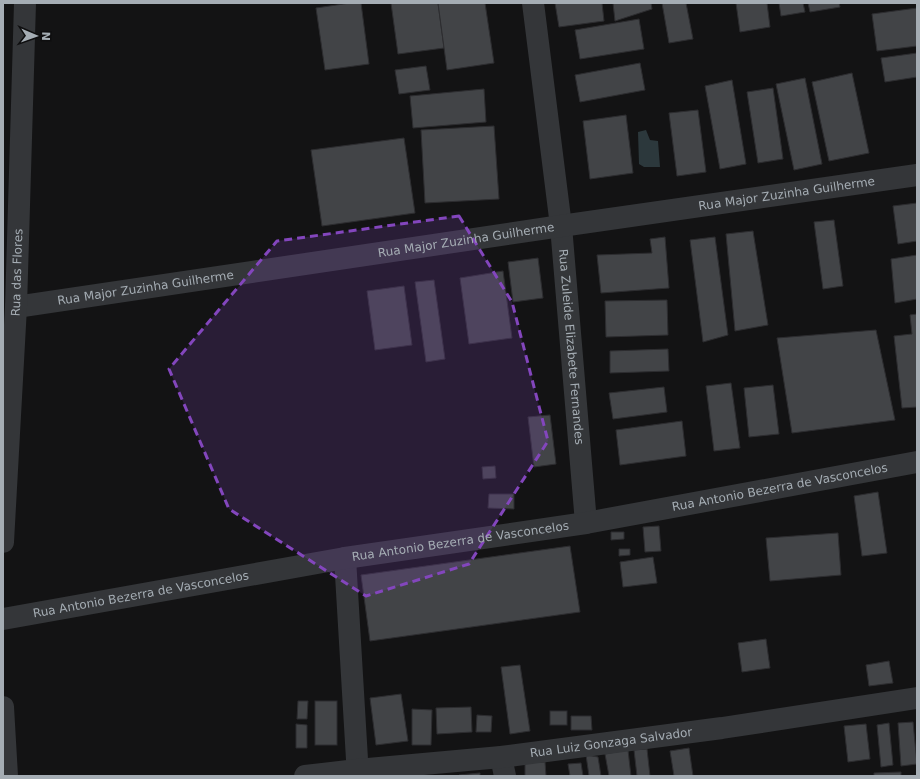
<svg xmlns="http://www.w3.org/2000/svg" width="920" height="779" font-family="'DejaVu Sans',sans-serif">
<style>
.water{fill:#2c383c}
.building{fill:#424447;stroke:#2d2d30}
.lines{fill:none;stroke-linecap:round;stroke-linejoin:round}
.minor{stroke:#343639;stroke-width:22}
.marked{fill:#8346bd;fill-opacity:0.2;stroke:#8346bd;stroke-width:3;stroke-dasharray:8 5;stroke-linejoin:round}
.labels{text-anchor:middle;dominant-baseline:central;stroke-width:3;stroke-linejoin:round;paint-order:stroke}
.street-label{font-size:12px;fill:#a5adb4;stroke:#0e0e0f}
</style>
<rect width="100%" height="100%" fill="#131314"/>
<polygon class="water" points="646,130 650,140 658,141 660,167 644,167 639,164 638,132"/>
<g class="building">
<polygon points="350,3 361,3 369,64 325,70 316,8"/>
<polygon points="391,3 438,3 444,48 398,54"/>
<polygon points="438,3 485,3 494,63 447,70"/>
<polygon points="555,3 602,3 604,21 559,27"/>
<polygon points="613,3 651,3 652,9 615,21"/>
<polygon points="662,3 686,3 693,39 669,43"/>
<polygon points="736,3 767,3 770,27 740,32"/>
<polygon points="779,3 803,3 805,12 781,16"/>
<polygon points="808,3 839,3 840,7 810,12"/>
<polygon points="917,8 917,46 877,51 872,14"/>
<polygon points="639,19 644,49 580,59 575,30"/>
<polygon points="917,53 917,77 885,82 881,58"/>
<polygon points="640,63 645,90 580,102 575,75"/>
<polygon points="426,66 430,90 399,94 395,70"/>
<polygon points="852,73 869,153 829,161 812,82"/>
<polygon points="805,78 822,164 794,170 776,84"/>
<polygon points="732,80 746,164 720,169 705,86"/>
<polygon points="773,88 783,159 758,163 747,92"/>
<polygon points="484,89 486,122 413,128 410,96"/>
<polygon points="698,110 706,172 677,176 669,113"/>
<polygon points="626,115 633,173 590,179 583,121"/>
<polygon points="494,126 499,199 425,203 421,130"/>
<polygon points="404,138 415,213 322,226 311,150"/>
<polygon points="917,203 917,241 898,244 893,206"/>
<polygon points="834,220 843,286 823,289 814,222"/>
<polygon points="753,231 768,325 735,331 726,234"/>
<polygon points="665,237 669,288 601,293 597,255 652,253 650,239"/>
<polygon points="715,237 728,335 703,342 690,240"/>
<polygon points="917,255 917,299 895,303 891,259"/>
<polygon points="538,258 543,298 513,302 508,262"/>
<polygon points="503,271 512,338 469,344 460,278"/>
<polygon points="434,280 445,359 426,362 415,282"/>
<polygon points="404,286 412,345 375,350 367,291"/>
<polygon points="667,300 668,335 606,337 605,301"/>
<polygon points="917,314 917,407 902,408 894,336 912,334 910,315"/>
<polygon points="876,330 895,420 792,433 777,338"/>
<polygon points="668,349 669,371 610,373 610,351"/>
<polygon points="731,383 740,448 714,451 706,386"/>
<polygon points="773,385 779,434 749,437 744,388"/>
<polygon points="664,387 667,412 613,419 609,393"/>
<polygon points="550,415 556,464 534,467 528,417"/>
<polygon points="682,421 686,456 620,465 616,430"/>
<polygon points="495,466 496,478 483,479 482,467"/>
<polygon points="878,492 887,553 862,556 854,496"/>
<polygon points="489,494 514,494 514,509 488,508"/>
<polygon points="659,526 661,551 645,552 643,527"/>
<polygon points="611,532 624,532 624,539 611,540"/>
<polygon points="838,533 841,575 770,581 766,538"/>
<polygon points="570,546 580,612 370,641 361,575"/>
<polygon points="619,549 630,549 630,555 619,556"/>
<polygon points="653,557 657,583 623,587 620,562"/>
<polygon points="766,639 770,668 742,672 738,643"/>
<polygon points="889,661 893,683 869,686 866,665"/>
<polygon points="520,665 530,731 510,734 501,667"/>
<polygon points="401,694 408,741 376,745 370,698"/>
<polygon points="298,701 308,701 307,719 297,719"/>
<rect x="315" y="701" width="22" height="44"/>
<polygon points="471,707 472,732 437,734 436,708"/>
<polygon points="412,709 432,710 431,745 412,745"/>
<rect x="550" y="711" width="17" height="14"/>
<polygon points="477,715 492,716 491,732 476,732"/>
<polygon points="571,716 591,716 592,730 571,730"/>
<polygon points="913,722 917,764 901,766 898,723"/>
<polygon points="889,723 893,765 881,767 877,725"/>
<polygon points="296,724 307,725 307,748 296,748"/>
<polygon points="866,724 870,759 848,762 844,726"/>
<polygon points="689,748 693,776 674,776 670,751"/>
<polygon points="647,749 650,776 637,776 634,750"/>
<polygon points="628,750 631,776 609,776 605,754"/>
<polygon points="586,755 598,757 601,776 589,776"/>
<polygon points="545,762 546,776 525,776 525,763"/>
<polygon points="581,763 583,776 570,776 568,764"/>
<polygon points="901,772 901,776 874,776 874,773"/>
<polygon points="480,773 480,776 459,776 459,775"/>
</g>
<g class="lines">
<g class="minor">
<path id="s1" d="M533 3 561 226 586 523"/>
<path id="s2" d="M16 307 561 226 917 175"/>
<path id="s3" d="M3 542 16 307 25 3"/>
<polyline points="345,558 358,776"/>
<path id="s4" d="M3 619 345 558 586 523 917 462"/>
<polyline points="3,707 7,776"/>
<polyline points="501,757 505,776"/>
<path id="s5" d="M305 776 357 770 501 757 722 728 917 698"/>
</g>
</g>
<path class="marked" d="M459 216 512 302 548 441 469 564 366 596 229 509 169 369 277 241Z"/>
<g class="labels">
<g class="street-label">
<text stroke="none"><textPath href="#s2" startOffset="779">Rua Major Zuzinha Guilherme</textPath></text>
<text stroke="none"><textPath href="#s2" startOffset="455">Rua Major Zuzinha Guilherme</textPath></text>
<text stroke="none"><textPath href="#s3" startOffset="270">Rua das Flores</textPath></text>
<text stroke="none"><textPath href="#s2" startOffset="131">Rua Major Zuzinha Guilherme</textPath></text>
<text stroke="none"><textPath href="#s1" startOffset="346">Rua Zuleide Elizabete Fernandes</textPath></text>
<text stroke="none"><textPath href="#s4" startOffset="788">Rua Antonio Bezerra de Vasconcelos</textPath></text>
<text stroke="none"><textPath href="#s4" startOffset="464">Rua Antonio Bezerra de Vasconcelos</textPath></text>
<text stroke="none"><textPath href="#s4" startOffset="140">Rua Antonio Bezerra de Vasconcelos</textPath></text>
<text stroke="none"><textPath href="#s5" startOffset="308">Rua Luiz Gonzaga Salvador</textPath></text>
</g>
</g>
<rect width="920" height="779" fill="none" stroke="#a5adb4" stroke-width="8"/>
<g transform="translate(36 36) rotate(92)" stroke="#0e0e0f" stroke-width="3" paint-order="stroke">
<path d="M0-3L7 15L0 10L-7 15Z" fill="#a5adb4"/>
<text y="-6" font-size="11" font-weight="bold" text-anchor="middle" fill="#a5adb4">N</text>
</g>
</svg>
